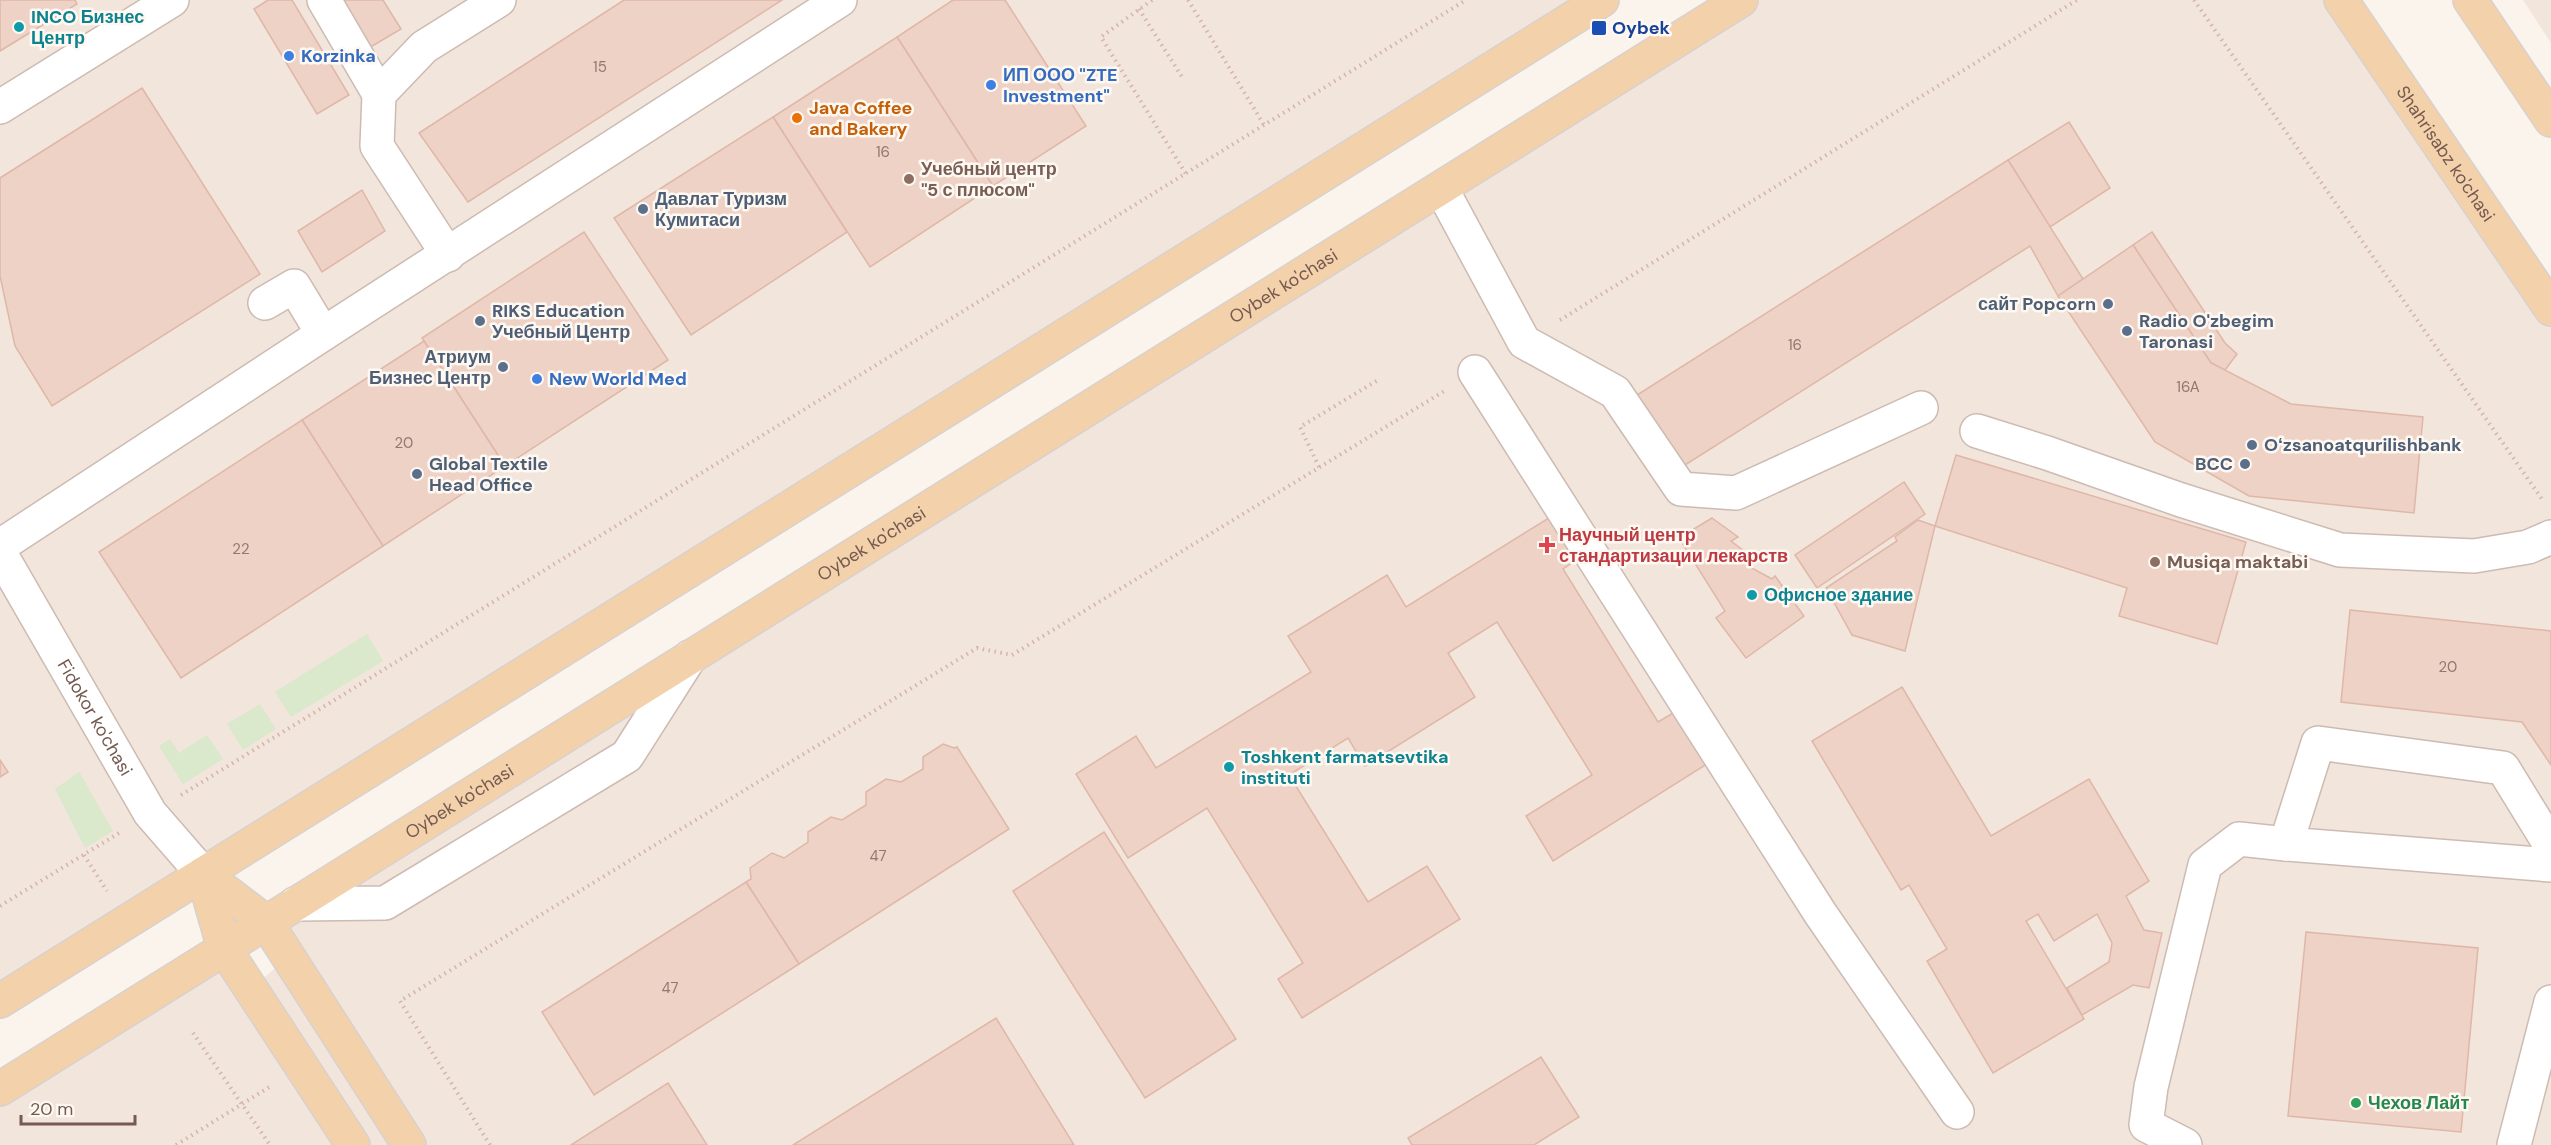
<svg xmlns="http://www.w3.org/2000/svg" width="2551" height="1145" font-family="'DM Sans',sans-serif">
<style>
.residential{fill:#f2e5db}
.green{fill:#dae8cb}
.building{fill:#eed2c6;stroke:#dfb7a8;stroke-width:1.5}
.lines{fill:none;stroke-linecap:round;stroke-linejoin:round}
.minor-casing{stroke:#cdbbb2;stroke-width:36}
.major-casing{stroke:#d8d1ce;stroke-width:36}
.path{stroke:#d3b5a8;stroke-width:4;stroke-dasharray:1.5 4.5;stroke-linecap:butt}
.minor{stroke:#fff;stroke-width:33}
.major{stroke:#f3d1ab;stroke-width:33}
.culture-dot{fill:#0f9aa8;stroke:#fef8f2;stroke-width:2}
.transit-dot{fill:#1a4fb4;stroke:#fef8f2;stroke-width:2}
.shop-dot{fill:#3f7fe0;stroke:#fef8f2;stroke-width:2}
.food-dot{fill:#e8710a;stroke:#fef8f2;stroke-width:2}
.education-dot{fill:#8d6e63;stroke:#fef8f2;stroke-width:2}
.service-dot{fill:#5c6f8a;stroke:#fef8f2;stroke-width:2}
.health-dot{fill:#e0444e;stroke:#fef8f2;stroke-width:2}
.leisure-dot{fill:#2e9e5b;stroke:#fef8f2;stroke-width:2}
.labels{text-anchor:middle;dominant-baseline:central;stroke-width:5;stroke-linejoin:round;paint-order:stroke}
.number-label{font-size:15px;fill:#92786e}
.culture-label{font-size:18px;font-weight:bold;fill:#0d838f;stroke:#fef8f2;text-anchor:start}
.transit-label{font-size:18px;font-weight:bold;fill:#164399;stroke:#fef8f2;text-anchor:start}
.shop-label{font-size:18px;font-weight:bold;fill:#366cbe;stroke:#fef8f2;text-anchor:start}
.food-label{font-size:18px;font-weight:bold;fill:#c56008;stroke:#fef8f2;text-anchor:start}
.street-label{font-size:18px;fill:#745a50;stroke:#fef8f2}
.education-label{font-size:18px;font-weight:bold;fill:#785e54;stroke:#fef8f2;text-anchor:start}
.service-label{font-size:18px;font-weight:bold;fill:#4e5e75;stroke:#fef8f2;text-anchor:start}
.health-label{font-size:18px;font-weight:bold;fill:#be3a42;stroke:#fef8f2;text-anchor:start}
.leisure-label{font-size:18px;font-weight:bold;fill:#27864d;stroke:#fef8f2;text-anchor:start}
</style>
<rect width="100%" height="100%" fill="#fbf4ec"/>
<g class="residential">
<polygon points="0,0 1602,0 0,1001"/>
<polygon points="1741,0 2341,0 2551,309 2551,1145 0,1145 0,1089 224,948 251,988 288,958 266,922"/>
<polygon points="2523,0 2551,0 2551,43"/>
</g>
<g class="green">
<polygon points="367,634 383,661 291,717 275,692"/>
<polygon points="260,704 276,729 243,750 227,724"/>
<polygon points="207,735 223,759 183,784 159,746 170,739 179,753"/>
<polygon points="79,772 113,831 85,848 55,789"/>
</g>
<g class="building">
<polygon points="0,0 75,0 77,4 0,51"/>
<polygon points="268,0 292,0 349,95 317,114 254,9"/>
<polygon points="340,0 383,0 401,29 369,48"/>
<polygon points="624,0 782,0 468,202 419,133"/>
<polygon points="953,0 1005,0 1086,126 993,186 897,37"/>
<polygon points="897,37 993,186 870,267 773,117"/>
<polygon points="142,88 260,274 52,406 15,346 0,276 0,178"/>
<polygon points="773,117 847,232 691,335 614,218"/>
<polygon points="2069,122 2110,188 2050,227 2008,160"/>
<polygon points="2008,160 2083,279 2058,296 2030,246 1682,467 1637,395"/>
<polygon points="362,190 385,231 322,272 298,231"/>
<polygon points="584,232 668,360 505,466 422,338"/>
<polygon points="2152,232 2225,343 2237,354 2225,370 2211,363 2133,245"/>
<polygon points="2133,245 2211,363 2291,404 2423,417 2414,513 2249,496 2155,442 2058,296"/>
<polygon points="424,341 505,466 383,546 302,420"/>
<polygon points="302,420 383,546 181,678 99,552"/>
<polygon points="1956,455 2246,542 2217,644 2119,616 2127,588 1935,526"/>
<polygon points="1904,482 1925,514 1817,588 1795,555"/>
<polygon points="1552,516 1578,559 1563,569 1658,722 1678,710 1710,762 1553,861 1526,816 1592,775 1497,622 1448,653 1475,697 1365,766 1348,738 1289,775 1368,902 1427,866 1460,919 1302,1018 1278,979 1303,963 1207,808 1128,858 1076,774 1136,736 1156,768 1311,672 1288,636 1387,575 1406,607"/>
<polygon points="1712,518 1738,537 1731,541 1756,560 1748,566 1772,579 1775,576 1804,616 1746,658 1716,618 1725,611 1679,538"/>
<polygon points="1918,520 1935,526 1905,651 1852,635 1826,588 1897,541 1895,537"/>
<polygon points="2350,610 2551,631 2551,765 2522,722 2341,702"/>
<polygon points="1902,687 1991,836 2089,779 2149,881 2126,896 2144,930 2162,933 2149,988 2133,985 2082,1015 2067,988 2109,962 2112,943 2097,914 2054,941 2038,914 2026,921 2084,1019 1993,1073 1927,961 1947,949 1909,885 1901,890 1812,741"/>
<polygon points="943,744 954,748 957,747 1009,829 799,964 746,882 751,879 750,868 772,853 784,858 808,842 808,832 831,817 842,820 866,805 866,792 886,779 901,782 923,769 923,757"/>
<polygon points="0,760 8,772 0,777"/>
<polygon points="1104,832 1236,1039 1145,1098 1013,891"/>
<polygon points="746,882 799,964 594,1095 542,1012"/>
<polygon points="2306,932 2478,948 2461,1132 2288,1116"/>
<polygon points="996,1018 1074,1145 793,1145"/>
<polygon points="1541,1057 1579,1117 1534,1145 1412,1145 1408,1138"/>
<polygon points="668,1083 707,1145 571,1145"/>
</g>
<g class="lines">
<defs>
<g id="minor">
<polyline points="324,0 379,94"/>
<polyline points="0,107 172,0"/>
<polyline points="1441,188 1524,342 1615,392 1681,489 1736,493 1921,408"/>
<polyline points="448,255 377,146 379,94 424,47 499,0"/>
<polyline points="265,303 294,286 323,334"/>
<polyline points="1475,372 1820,913 1957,1112"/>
<polyline points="1977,431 2047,453 2181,500 2340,550 2474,556 2528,547 2551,537"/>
<polyline points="0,546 323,334 840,0"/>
<path id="s1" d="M0 553 150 813 203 874"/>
<polyline points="2551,846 2503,768 2318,743 2286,844 2551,865"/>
<polyline points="295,904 385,903 627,756 690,657"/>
<polyline points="2185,1145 2146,1125 2151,1087 2205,865 2239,839 2286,844"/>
<polyline points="2514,1145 2551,1002"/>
</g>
<g id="major">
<path id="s2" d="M2341 0 2551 309"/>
<polyline points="2470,0 2551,120"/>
<polyline points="203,874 266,922 409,1145"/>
<polyline points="203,874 224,948 353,1145"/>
<polyline points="0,1001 1602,0"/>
<path id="s3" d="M0 1089 1741 0"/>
</g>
</defs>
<use href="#minor" class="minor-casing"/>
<use href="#major" class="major-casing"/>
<g class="path">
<polyline points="1152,0 1101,37 1186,174"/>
<polyline points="1188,0 1264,125"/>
<polyline points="2194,0 2544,502"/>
<polyline points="1139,9 1184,80"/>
<polyline points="1560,320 2077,0"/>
<polyline points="1319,467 1300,427 1378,380"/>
<polyline points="181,795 1466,0"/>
<polyline points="84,855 107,891"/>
<polyline points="0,906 119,833"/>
<polyline points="193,1033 270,1145"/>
<polyline points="176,1145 271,1086"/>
<polyline points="490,1145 400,1001 977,648 1012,655 1446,390"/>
</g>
<use href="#minor" class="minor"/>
<use href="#major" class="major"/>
</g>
<g class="culture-dot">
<circle cx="19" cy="27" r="6"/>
<circle cx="1752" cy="595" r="6"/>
<circle cx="1229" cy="767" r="6"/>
</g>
<rect class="transit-dot" x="1591" y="20" width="16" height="16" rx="3"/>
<g class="shop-dot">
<circle cx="289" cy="56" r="6"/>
<circle cx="991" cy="85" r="6"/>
<circle cx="537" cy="379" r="6"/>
</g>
<circle class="food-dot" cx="797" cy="118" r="6"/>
<g class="education-dot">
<circle cx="909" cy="179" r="6"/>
<circle cx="2155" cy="562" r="6"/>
</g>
<g class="service-dot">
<circle cx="643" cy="209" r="6"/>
<circle cx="2108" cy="304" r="6"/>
<circle cx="480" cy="321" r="6"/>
<circle cx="2127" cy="331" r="6"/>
<circle cx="503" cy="367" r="6"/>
<circle cx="2252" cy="445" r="6"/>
<circle cx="2245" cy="464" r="6"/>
<circle cx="417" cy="474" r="6"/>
</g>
<path class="health-dot" d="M1544 536h6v6h6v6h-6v6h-6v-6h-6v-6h6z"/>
<circle class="leisure-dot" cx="2356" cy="1103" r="6"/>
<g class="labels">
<g class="number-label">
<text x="600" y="67">15</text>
<text x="883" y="152">16</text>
<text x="1795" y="345">16</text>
<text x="2188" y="387">16A</text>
<text x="404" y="443">20</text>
<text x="241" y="549">22</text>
<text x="2448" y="667">20</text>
<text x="878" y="856">47</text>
<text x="670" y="988">47</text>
</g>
<g class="culture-label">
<text x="31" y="17">INCO Бизнес<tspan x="31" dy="21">Центр</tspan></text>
<text x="1764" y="595">Офисное здание</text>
<text x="1241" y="757">Toshkent farmatsevtika<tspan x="1241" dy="21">instituti</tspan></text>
</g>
<g class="transit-label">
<text x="1612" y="28">Oybek</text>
</g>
<g class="shop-label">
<text x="301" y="56">Korzinka</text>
<text x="1003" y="75">ИП ООО "ZTE<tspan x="1003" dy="21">Investment"</tspan></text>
<text x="549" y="379">New World Med</text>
</g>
<g class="food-label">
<text x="809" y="108">Java Coffee<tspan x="809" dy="21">and Bakery</tspan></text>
</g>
<g class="street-label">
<text stroke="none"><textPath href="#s2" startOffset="186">Shahrisabz ko'chasi</textPath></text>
<text stroke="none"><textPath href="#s3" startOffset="1514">Oybek ko'chasi</textPath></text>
<text stroke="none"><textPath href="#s3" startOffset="1028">Oybek ko'chasi</textPath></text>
<text stroke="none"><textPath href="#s1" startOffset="190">Fidokor ko'chasi</textPath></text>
<text stroke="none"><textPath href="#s3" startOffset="542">Oybek ko'chasi</textPath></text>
</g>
<g class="education-label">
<text x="921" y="169">Учебный центр<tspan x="921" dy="21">"5 с плюсом"</tspan></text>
<text x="2167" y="562">Musiqa maktabi</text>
</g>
<g class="service-label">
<text x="655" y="199">Давлат Туризм<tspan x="655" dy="21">Кумитаси</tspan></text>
<text x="2096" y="304" text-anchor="end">сайт Popcorn</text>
<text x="492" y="311">RIKS Education<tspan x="492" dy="21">Учебный Центр</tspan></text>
<text x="2139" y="321">Radio O'zbegim<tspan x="2139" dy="21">Taronasi</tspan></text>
<text x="491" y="357" text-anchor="end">Атриум<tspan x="491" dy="21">Бизнес Центр</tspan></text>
<text x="2264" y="445">Oʻzsanoatqurilishbank</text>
<text x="429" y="464">Global Textile<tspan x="429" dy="21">Head Office</tspan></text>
<text x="2233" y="464" text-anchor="end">BCC</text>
</g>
<g class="health-label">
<text x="1559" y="535">Научный центр<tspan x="1559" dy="21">стандартизации лекарств</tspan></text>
</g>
<g class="leisure-label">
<text x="2368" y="1103">Чехов Лайт</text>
</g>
</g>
<path d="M21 1115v9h114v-9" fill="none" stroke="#745a50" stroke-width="3"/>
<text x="30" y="1115" font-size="18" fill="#745a50" stroke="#fef8f2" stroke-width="4.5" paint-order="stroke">20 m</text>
</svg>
